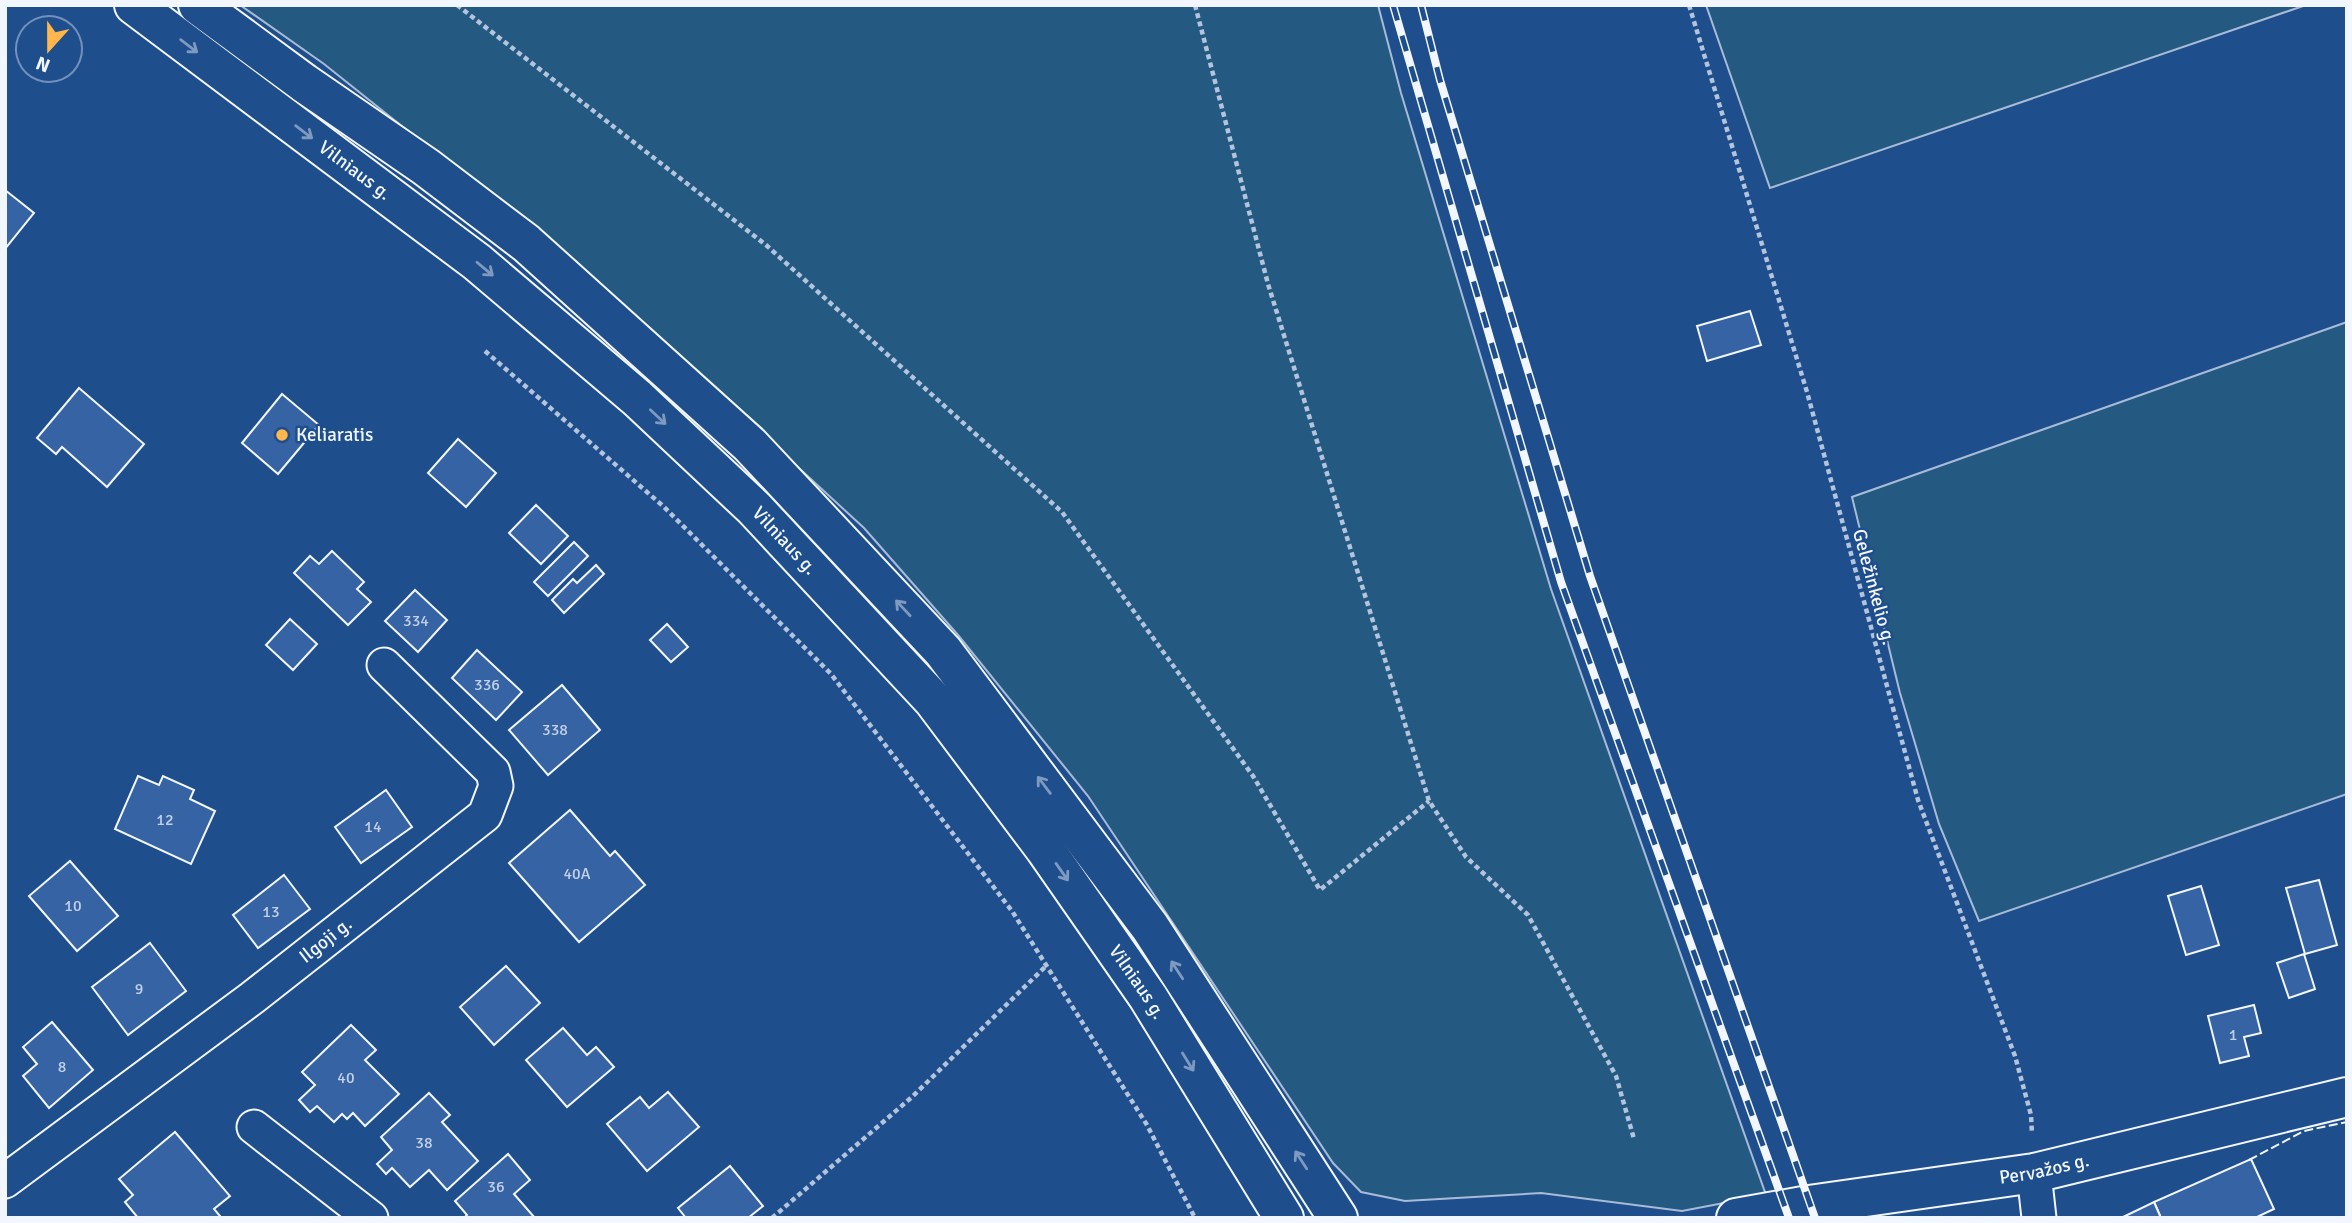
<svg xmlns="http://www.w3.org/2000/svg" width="2352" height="1223" font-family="Signika,sans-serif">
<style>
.green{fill:#245a82;stroke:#a8bbd7;stroke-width:2}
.building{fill:#3563a3;stroke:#f2f6ff;stroke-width:2}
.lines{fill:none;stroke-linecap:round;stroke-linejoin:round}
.street-casing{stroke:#f2f6ff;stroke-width:37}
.secondary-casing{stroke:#f2f6ff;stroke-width:42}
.highway-casing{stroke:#f2f6ff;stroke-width:42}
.path{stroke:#b3c4dc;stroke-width:4.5;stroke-dasharray:5 3.5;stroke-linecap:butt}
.street{stroke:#1f4e8c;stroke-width:33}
.secondary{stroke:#1f4e8c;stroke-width:38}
.highway{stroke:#1f4e8c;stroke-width:38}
.rail-casing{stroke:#f2f6ff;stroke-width:8}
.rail{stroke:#1f4e8c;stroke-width:5;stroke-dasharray:16;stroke-linecap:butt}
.fence{stroke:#f2f6ff;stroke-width:2;stroke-dasharray:9 3.5;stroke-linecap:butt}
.oneway{stroke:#7e9ac0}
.poi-dot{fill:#ffb74d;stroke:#1f4e8c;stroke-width:2.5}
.labels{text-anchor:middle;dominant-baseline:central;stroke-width:5;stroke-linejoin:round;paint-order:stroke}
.number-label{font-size:16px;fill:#c3d1e8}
.street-label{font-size:19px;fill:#f2f6ff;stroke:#1f4e8c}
.poi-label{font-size:19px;fill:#f2f6ff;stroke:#1f4e8c;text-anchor:start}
</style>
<rect width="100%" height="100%" fill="#1f4e8c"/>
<g class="green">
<polygon points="240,5 1378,5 1401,93 1551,589 1766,1195 1682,1211 1541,1193 1405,1201 1361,1192 1333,1163 1088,796 958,635 864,528 596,281 324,64"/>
<polygon points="1706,5 2306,5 1770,188"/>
<polygon points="2347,322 2347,794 1979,921 1939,824 1900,693 1852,497"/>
</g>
<g class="building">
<polygon points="5,190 34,213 5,249"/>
<polygon points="1750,311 1761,345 1707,361 1697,326"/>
<polygon points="79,388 144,444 107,487 62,447 56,454 37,438"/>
<polygon points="282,394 319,425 278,474 242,443"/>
<polygon points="458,439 496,473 466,507 428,473"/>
<polygon points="536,505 568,536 541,564 509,533"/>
<polygon points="574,542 588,556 548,596 534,582"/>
<polygon points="332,551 364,582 357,589 371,602 348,625 294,573 310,556 319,564"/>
<polygon points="596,565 604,574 564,613 552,600 573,579 577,583"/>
<polygon points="415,590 447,620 418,652 385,621"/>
<polygon points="290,619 317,644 293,670 266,645"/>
<polygon points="667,624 688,647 671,662 650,640"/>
<polygon points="477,650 522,692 496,720 452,678"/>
<polygon points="562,685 600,730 548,775 509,730"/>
<polygon points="138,776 159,785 163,776 194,790 190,799 215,811 191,864 115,829"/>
<polygon points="386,790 412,827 361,863 335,827"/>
<polygon points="570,810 610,856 615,851 645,885 579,942 509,863"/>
<polygon points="70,861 118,916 77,951 29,896"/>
<polygon points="284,875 310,909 258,948 233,915"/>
<polygon points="2319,880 2337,945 2305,954 2286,888"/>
<polygon points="2201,886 2219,945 2186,955 2168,896"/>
<polygon points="150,943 186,991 128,1035 92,987"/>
<polygon points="2304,954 2315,989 2289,998 2277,963"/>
<polygon points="506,966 540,1003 494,1045 460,1007"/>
<polygon points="2254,1005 2261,1033 2244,1037 2249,1056 2220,1063 2208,1016"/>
<polygon points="52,1022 93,1070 49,1108 23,1076 37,1064 23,1047"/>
<polygon points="351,1025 376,1050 365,1060 399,1094 365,1126 353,1113 347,1119 342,1114 334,1122 317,1106 310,1112 299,1100 315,1085 302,1072"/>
<polygon points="563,1028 587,1055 596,1047 614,1067 567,1107 526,1060"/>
<polygon points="668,1092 699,1127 647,1171 607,1124 640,1097 649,1108"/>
<polygon points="429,1093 450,1115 442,1122 478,1161 447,1190 429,1170 410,1187 392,1168 386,1174 377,1164 392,1150 381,1137"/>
<polygon points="175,1132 230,1196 214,1209 220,1216 217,1218 138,1218 125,1202 133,1195 119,1179"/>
<polygon points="508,1154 530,1180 514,1194 535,1218 464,1218 467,1215 455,1201"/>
<polygon points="2251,1159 2274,1209 2255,1218 2161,1218 2154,1202"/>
<polygon points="730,1166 763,1206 748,1218 686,1218 678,1208"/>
<polygon points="2154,1202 2161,1218 2121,1218"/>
</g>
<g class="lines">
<defs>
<g id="street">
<polyline points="254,1127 371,1218"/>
<polyline points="2034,1173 2039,1218"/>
<path id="s1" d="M5 1181 252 998 485 815 496 786 493 772 384 665"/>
</g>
<g id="secondary">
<path id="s2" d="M1736 1218 1809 1205 2034 1173 2347 1097"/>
</g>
<g id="highway">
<path id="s3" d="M134 5 477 262 637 398 754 508 933 700 1045 849 1148 997 1284 1218"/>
<polyline points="198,5 304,83 426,167 526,243 750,445 943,651 1150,927 1338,1218"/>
</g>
</defs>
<use href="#street" class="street-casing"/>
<use href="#secondary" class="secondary-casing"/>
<use href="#highway" class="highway-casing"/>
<g class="path">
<polyline points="457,5 766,245 1062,512 1253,776 1320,890 1429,801"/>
<polyline points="1195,5 1268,284 1429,801 1466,857 1528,915 1616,1076 1634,1139"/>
<polyline points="1689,5 1807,392 1918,800 2015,1056 2031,1115 2032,1134"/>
<polyline points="485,351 663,506 831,674 1012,911 1147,1125 1195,1218"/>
<polyline points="772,1218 912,1097 1046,966"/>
</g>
<use href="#street" class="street"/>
<use href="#secondary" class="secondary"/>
<use href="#highway" class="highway"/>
<defs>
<g id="rail">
<polyline points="1393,5 1561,582 1789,1218"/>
<polyline points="1421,5 1440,80 1590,576 1815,1218"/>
</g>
</defs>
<use href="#rail" class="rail-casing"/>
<use href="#rail" class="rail"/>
<polyline class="fence" points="2249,1160 2304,1131 2347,1122"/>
</g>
<defs><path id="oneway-shaft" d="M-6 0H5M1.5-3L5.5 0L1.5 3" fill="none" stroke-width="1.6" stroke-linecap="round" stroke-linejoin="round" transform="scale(1.75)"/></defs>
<g class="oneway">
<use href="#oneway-shaft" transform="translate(189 46) rotate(37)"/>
<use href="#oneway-shaft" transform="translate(304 132) rotate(37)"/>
<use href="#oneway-shaft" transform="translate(485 269) rotate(40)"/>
<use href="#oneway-shaft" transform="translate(658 417) rotate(43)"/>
<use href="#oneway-shaft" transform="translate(903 608) rotate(-133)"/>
<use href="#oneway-shaft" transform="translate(1044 785) rotate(-127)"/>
<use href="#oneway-shaft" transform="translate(1062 872) rotate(55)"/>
<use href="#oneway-shaft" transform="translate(1177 970) rotate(-123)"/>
<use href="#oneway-shaft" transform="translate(1188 1062) rotate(58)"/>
<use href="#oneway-shaft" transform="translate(1301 1160) rotate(-123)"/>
</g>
<circle class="poi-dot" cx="282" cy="435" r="7"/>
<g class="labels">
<g class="number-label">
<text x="416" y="621">334</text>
<text x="487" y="685">336</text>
<text x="555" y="730">338</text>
<text x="165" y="820">12</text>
<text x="373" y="827">14</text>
<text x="577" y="874">40A</text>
<text x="73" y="906">10</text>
<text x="271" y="912">13</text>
<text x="139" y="989">9</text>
<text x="2233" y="1035">1</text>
<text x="62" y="1067">8</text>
<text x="346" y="1078">40</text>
<text x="424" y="1143">38</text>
<text x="496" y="1187">36</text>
</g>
<g class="street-label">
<text stroke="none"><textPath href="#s3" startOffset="276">Vilniaus g.</textPath></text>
<text stroke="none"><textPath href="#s3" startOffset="844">Vilniaus g.</textPath></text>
<text transform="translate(1874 587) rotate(75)">Geležinkelio g.</text>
<text stroke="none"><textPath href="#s1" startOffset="401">Ilgoji g.</textPath></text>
<text stroke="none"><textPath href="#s3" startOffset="1410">Vilniaus g.</textPath></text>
<text stroke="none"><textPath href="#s2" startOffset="312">Pervažos g.</textPath></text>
</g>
<g class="poi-label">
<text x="296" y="435">Keliaratis</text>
</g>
</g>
<rect width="2352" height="1223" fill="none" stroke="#f2f6ff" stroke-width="14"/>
<g transform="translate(49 49) rotate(201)"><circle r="33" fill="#1f4e8c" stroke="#7391ba" stroke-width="2"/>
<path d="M0-5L12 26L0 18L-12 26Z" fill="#ffb74d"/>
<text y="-10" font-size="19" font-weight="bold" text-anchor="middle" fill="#f2f6ff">N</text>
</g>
</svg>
